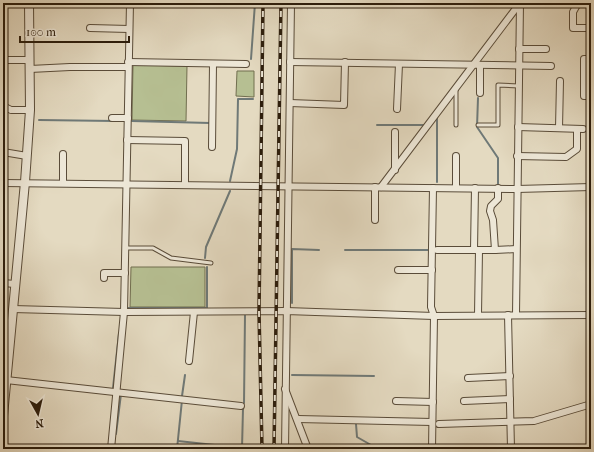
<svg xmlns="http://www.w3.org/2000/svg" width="594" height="452" font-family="'IM FELL French Canon',serif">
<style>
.green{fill:#b6bf92;stroke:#716e4f}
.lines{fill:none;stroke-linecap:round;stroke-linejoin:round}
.stream{stroke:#6f7977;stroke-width:2}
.service-casing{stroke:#5a4c39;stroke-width:5}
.minor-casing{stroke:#5a4c39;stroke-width:8}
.tertiary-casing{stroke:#5a4c39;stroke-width:10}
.service{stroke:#ede7d7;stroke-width:3}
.minor{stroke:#ede7d7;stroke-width:6}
.tertiary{stroke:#ede7d7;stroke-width:8}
.rail-casing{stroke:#2c1d0c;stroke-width:3.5}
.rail{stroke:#ede7d7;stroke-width:2;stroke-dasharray:6;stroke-linecap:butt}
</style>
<rect width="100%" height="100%" fill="#e4dac1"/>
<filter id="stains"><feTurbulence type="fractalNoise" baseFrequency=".005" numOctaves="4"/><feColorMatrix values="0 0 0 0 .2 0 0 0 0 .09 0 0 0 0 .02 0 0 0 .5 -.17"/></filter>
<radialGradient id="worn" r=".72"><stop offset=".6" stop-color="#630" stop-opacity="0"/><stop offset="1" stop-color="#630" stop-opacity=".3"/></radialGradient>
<g class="green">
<polygon points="133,65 187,66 186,121 132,120"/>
<polygon points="237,71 254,71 254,97 236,96"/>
<polygon points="131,267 205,267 205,307 130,307"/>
</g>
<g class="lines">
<g class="stream">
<polyline points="440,3 516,4"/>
<polyline points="251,59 255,3"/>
<polyline points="478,98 477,127 498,158 498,184"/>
<polyline points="437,118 437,182"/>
<polyline points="39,120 114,121"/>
<polyline points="132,121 210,123"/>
<polyline points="377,125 425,125"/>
<polyline points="230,181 237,149 238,99 253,99"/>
<polyline points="345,250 429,250"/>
<polyline points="205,258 206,247 230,191"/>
<polyline points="292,303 292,249 319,250"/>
<polyline points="128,308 207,308 207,267"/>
<polyline points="292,375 374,376"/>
<polyline points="113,388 119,333"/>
<polyline points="182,396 185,375"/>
<polyline points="244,403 245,315"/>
<polyline points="356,424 357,437 378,449"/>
<polyline points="116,434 121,394"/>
<polyline points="178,441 242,448"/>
<polyline points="242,448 243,409"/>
<polyline points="177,449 182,400"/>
</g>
<defs>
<g id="service">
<polyline points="456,91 456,125"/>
<polyline points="478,125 498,125 498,85 519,86"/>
<polyline points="125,248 153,248 171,258 211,263"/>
</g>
<g id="minor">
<polyline points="578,3 573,12 573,28 591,28"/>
<polyline points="90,28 129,29"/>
<polyline points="519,49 546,49"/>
<polyline points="591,59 584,59 584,96 591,96"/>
<polyline points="3,60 30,60"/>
<polyline points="128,62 246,64"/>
<polyline points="290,62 551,66"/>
<polyline points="480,66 480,93"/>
<polyline points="30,69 70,67 128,67"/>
<polyline points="290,103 344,105 345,62"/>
<polyline points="5,107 11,110 30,110"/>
<polyline points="397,109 399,64"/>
<polyline points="112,118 128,118"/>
<polyline points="518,127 583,129"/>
<polyline points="559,128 560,81"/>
<polyline points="127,140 185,141 185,184"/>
<polyline points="212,147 213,64"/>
<polyline points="3,152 27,156"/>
<polyline points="63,154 63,183"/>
<polyline points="456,156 456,188"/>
<polyline points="517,156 566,157 577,149 577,129"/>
<polyline points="395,170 395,132"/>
<polyline points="3,183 517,189 591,187"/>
<polyline points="375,187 375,220"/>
<polyline points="381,187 520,3"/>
<polyline points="437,250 495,250 493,220 490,211 491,206 498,199 498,188"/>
<polyline points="474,250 475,188"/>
<polyline points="495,250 516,249"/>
<polyline points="398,270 432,270"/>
<polyline points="104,278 104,273 125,273"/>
<polyline points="3,283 15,284"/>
<polyline points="13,309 124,312 286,311 434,316 591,315"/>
<polyline points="478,315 479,250"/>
<polyline points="508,315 511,449"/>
<polyline points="516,315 520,3"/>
<polyline points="189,361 194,312"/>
<polyline points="468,378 510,376"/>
<polyline points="6,380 241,406"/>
<polyline points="285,389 308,449"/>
<polyline points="396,401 433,402"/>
<polyline points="464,401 510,399"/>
<polyline points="298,419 432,422"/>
<polyline points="439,424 534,421 588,405"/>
<polyline points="111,449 124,312 130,3"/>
<polyline points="285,449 291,3"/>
<polyline points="432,449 434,316 431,307 433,188"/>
</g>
<polyline id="tertiary" points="3,416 25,182 30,110 29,3"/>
</defs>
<use href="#service" class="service-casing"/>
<use href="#minor" class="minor-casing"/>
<use href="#tertiary" class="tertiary-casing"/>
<use href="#service" class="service"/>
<use href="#minor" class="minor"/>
<use href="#tertiary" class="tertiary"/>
<defs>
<g id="rail">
<polyline points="262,449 259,312 263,3"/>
<polyline points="274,449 281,3"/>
</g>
</defs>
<use href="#rail" class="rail-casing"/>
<use href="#rail" class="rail"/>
</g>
<rect width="594" height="452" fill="none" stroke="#e4dac1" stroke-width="16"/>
<rect x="4" y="4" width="586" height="444" fill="none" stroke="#2c1d0c" stroke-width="2"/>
<rect x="8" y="8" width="578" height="436" fill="none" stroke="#2c1d0c"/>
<g transform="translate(38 414) rotate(172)" stroke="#ede7d7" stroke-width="3" paint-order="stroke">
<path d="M0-3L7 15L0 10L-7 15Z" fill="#2c1d0c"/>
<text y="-6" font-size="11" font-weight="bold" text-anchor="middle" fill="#2c1d0c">N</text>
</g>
<path d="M20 36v6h109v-6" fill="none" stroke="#2c1d0c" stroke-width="2"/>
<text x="26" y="36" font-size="12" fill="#2c1d0c" stroke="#ede7d7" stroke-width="3" paint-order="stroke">100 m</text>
<rect width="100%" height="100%" filter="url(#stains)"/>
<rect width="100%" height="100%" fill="url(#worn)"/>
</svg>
